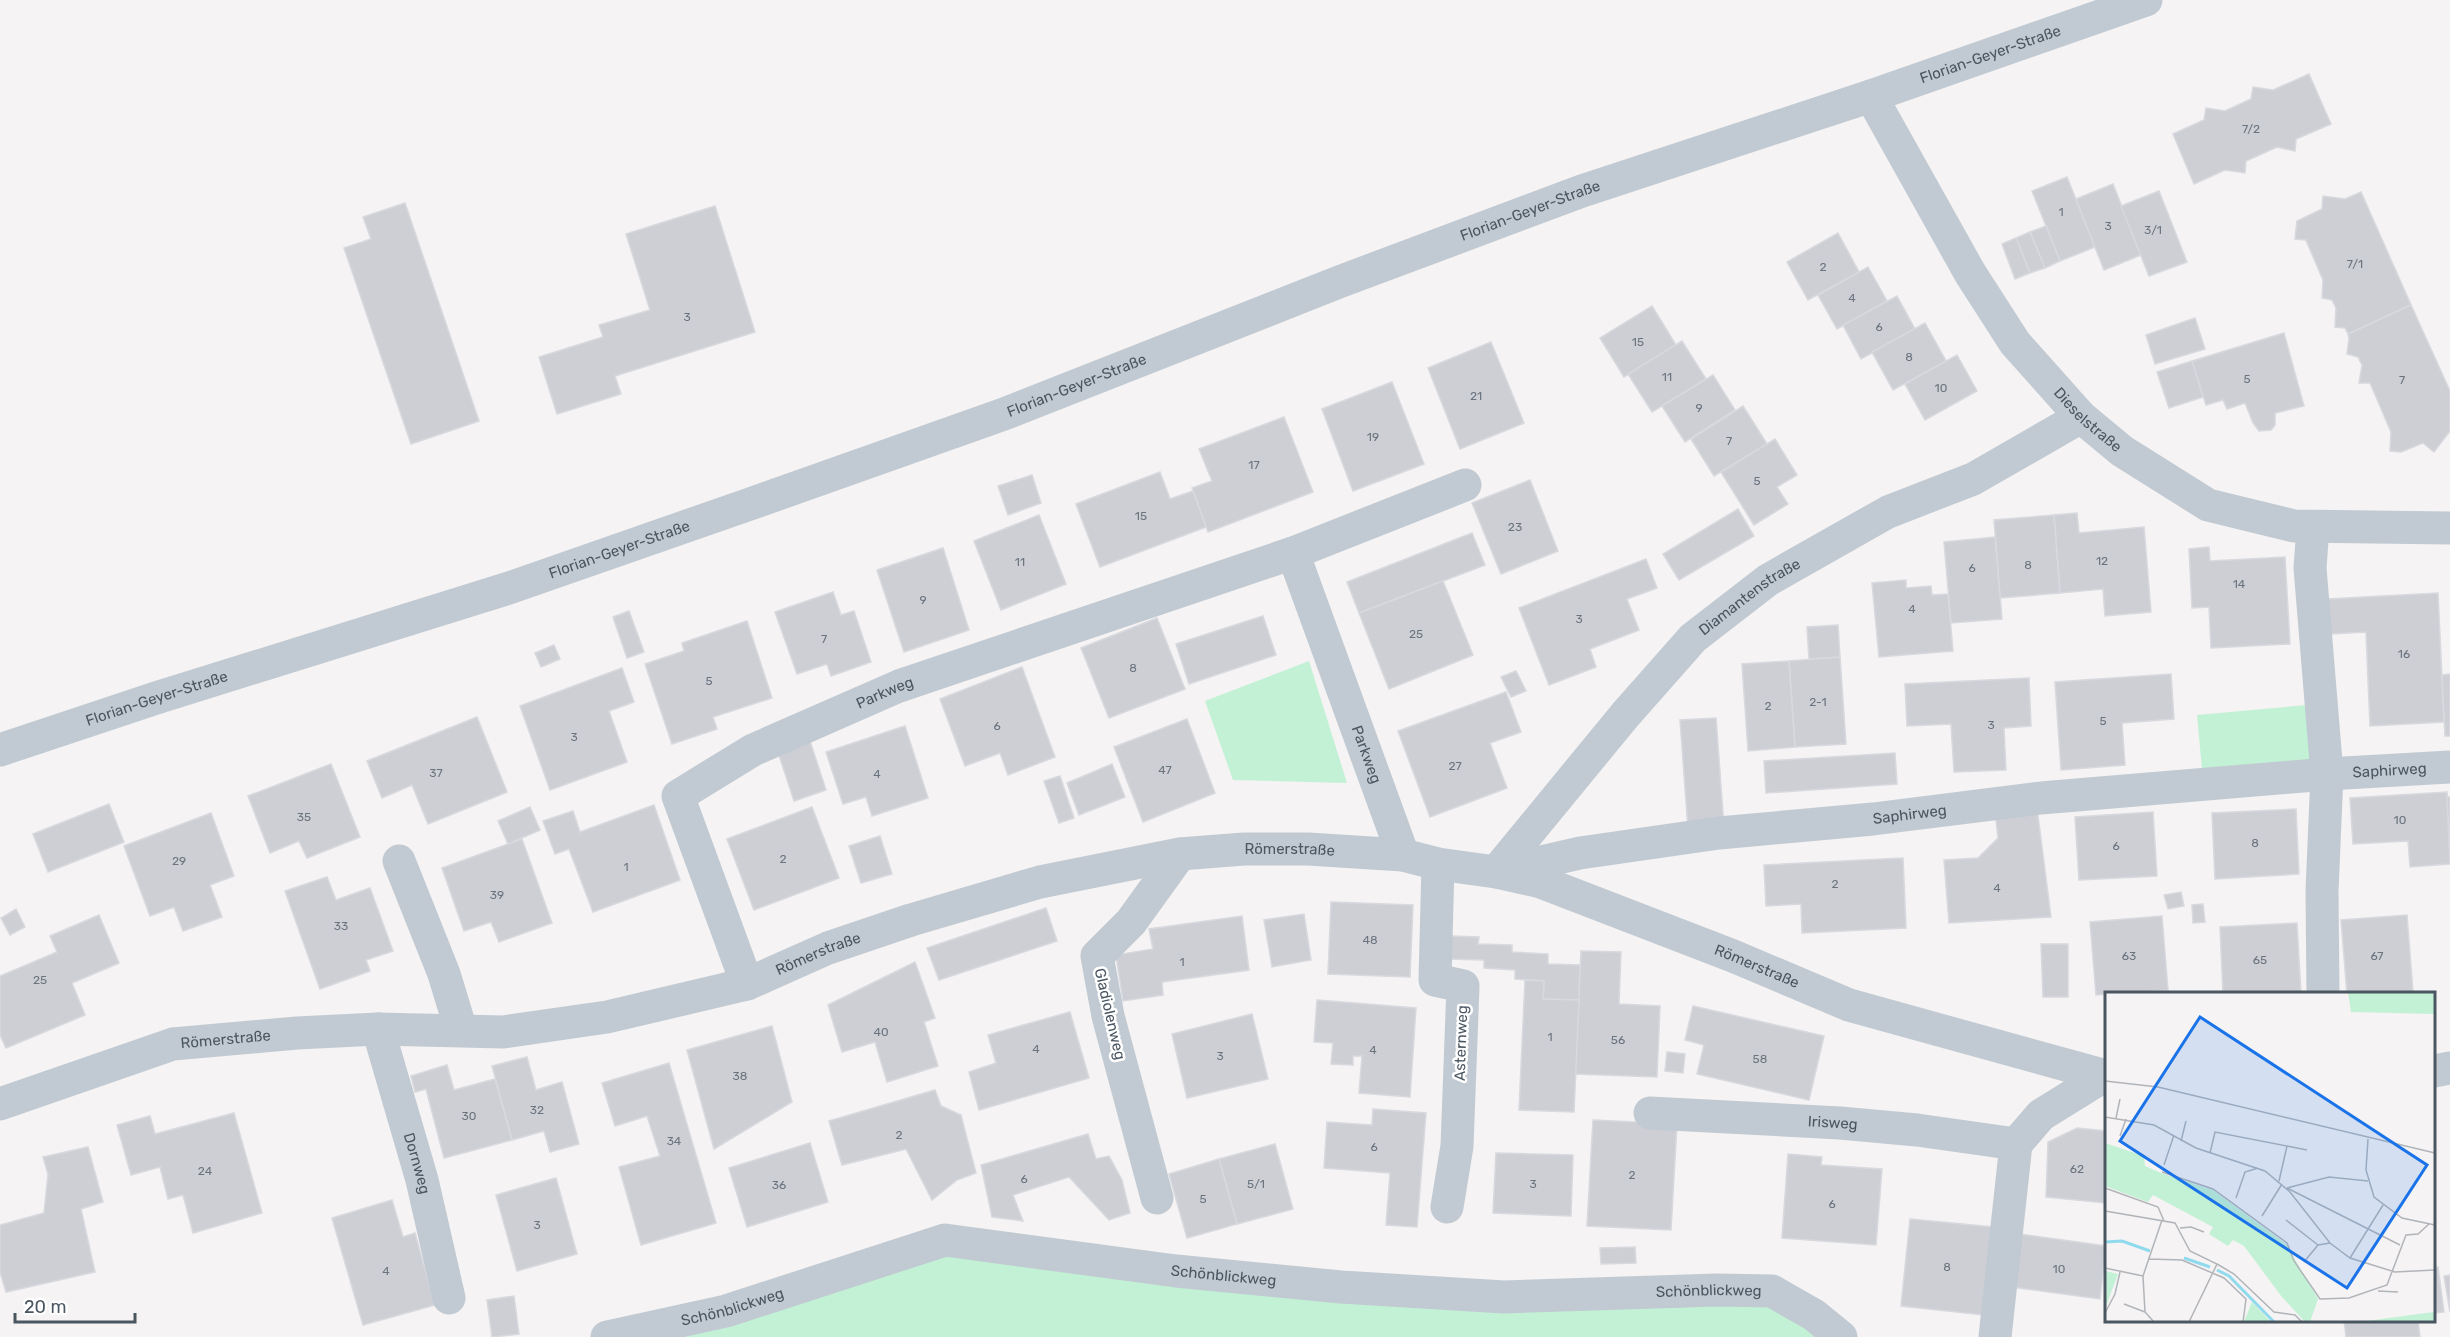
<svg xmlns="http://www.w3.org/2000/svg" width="2450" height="1337" font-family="Rubik,sans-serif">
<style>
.green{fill:#c3f1d5}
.building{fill:#cdcfd5;stroke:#d7d9de;stroke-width:1.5}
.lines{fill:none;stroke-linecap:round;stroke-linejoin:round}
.minor{stroke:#c1cad2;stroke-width:33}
.labels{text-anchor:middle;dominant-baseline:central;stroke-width:5;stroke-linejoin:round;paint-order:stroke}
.number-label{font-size:12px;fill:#6b747e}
.street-label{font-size:15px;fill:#4a5661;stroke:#fff}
.inset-river{fill:none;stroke:#90daee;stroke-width:3}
.inset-road{fill:none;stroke:#b1b4b9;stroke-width:1.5}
.view{fill:#1a73e8;fill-opacity:0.15;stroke:#1a73e8;stroke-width:3}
.inset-edge{fill:none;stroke:#4a5661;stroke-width:3}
</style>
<rect width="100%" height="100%" fill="#f5f3f3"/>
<g class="green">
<polygon points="1309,661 1347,783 1233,780 1205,701"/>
<polygon points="2306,705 2310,760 2202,769 2197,715"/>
<polygon points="947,1246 1768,1301 1824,1337 663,1337"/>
</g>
<g class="building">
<polygon points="2309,74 2331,124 2296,139 2295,151 2277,147 2246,161 2245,173 2225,170 2194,184 2173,134 2204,120 2206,108 2225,111 2251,99 2253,87 2273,90"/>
<polygon points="2067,177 2095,247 2060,261 2032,191"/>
<polygon points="2113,184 2141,255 2104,270 2076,199"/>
<polygon points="2159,191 2187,262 2149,276 2121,206"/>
<polygon points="2361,192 2411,305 2348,334 2345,328 2335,327 2336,308 2332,300 2322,298 2323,280 2306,240 2295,239 2297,221 2322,209 2323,196 2345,199"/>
<polygon points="405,203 479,421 411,444 344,248 371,239 363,217"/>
<polygon points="715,206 755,332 615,376 621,394 557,414 539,357 603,337 599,325 650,310 626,234"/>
<polygon points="2046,226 2060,261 2045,268 2030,232"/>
<polygon points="2030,232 2045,268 2030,273 2016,238"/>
<polygon points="1838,233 1859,272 1808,300 1787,262"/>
<polygon points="2016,238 2030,273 2015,279 2002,244"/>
<polygon points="1868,267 1887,301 1837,329 1818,295"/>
<polygon points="1897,296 1915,329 1861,359 1843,325"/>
<polygon points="2411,305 2450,391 2450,431 2434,452 2423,443 2401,452 2390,451 2391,432 2370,383 2359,383 2362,365 2358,357 2347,354 2349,338 2348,334"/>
<polygon points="1652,306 1676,345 1624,377 1600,338"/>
<polygon points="2195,318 2205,349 2155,364 2146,335"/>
<polygon points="1925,323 1946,361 1893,390 1872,352"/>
<polygon points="2284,333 2304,406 2275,413 2275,425 2271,430 2259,431 2253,423 2245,403 2227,409 2223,400 2206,405 2192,361"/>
<polygon points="1682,341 1706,379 1652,412 1628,374"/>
<polygon points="1491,342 1524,423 1460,449 1428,368"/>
<polygon points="1957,355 1977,391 1925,420 1905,384"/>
<polygon points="2192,361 2203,397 2169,408 2157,372"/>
<polygon points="1713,375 1735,410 1685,442 1662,406"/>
<polygon points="1392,382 1424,464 1353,491 1322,409"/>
<polygon points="1743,406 1767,444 1714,476 1691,439"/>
<polygon points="1284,417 1313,492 1208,532 1192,488 1212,481 1199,449"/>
<polygon points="1775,439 1797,475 1777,487 1788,504 1754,525 1721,472"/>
<polygon points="1160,472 1170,499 1193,491 1206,527 1100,567 1076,504"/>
<polygon points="1032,475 1041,503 1008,515 998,486"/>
<polygon points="1530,480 1558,551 1501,574 1472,503"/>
<polygon points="1738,509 1754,536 1679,580 1663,554"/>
<polygon points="2077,513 2079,533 2144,527 2151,612 2105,616 2103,589 2060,593 2054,515"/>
<polygon points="1039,515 1066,584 1001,610 974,541"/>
<polygon points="2054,515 2060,593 2000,598 1994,520"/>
<polygon points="1472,533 1485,565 1359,613 1347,582"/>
<polygon points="1995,537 2002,619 1951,623 1944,542"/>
<polygon points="2209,547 2210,561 2285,557 2290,644 2211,648 2209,607 2192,608 2189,549"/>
<polygon points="943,548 969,630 904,652 877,570"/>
<polygon points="1646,559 1657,588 1627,599 1639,630 1590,649 1596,667 1549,685 1519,608"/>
<polygon points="1906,580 1906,588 1931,586 1932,595 1948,594 1953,651 1879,657 1872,583"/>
<polygon points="1443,581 1473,655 1389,689 1359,613"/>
<polygon points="833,592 841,615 854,611 871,662 831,676 827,664 797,674 775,612"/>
<polygon points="2438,593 2444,722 2370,726 2366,632 2330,634 2328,599"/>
<polygon points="629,611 644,652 627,658 613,617"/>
<polygon points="1263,616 1276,655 1189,684 1176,644"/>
<polygon points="1157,618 1185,689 1109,718 1081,648"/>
<polygon points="747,621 772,698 713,717 717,729 672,744 645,664 684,651 682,643"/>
<polygon points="1838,625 1840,657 1809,659 1807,627"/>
<polygon points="554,645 560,659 541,667 535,653"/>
<polygon points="1840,657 1846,744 1795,747 1789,661"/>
<polygon points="1789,661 1795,747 1748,751 1742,664"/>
<polygon points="1022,667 1055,757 1008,775 1000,753 965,766 940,699"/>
<polygon points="622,668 634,702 609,711 627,762 550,790 520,706"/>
<polygon points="1516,671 1526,691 1511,697 1501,677"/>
<polygon points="2171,674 2174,719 2122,723 2125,765 2061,770 2055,682"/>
<polygon points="2450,674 2450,736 2445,736 2442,675"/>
<polygon points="2029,678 2031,726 2004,728 2006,770 1954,772 1951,724 1907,726 1905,684"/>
<polygon points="1506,692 1521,732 1490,743 1507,788 1430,817 1398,731"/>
<polygon points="477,717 507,792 428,824 412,785 382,798 367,761"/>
<polygon points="1716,718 1724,827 1688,829 1680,720"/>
<polygon points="1187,719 1215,793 1143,822 1114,747"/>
<polygon points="905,726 928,798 872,816 866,797 843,804 826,752"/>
<polygon points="810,741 826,790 794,801 778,752"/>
<polygon points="1895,753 1897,784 1766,793 1764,761"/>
<polygon points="331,764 360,837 307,858 299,841 270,853 248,796"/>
<polygon points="1112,764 1125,797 1079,815 1067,783"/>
<polygon points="1060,776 1074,818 1059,823 1044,781"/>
<polygon points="2447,792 2450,864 2410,867 2408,841 2353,844 2350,798"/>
<polygon points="2447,797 2450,797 2450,853"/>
<polygon points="109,804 124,842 48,872 33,834"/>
<polygon points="654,805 680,880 593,912 569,849 555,854 543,821 573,811 580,832"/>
<polygon points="530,807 540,830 508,844 498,821"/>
<polygon points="812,807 839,878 754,910 727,839"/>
<polygon points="2037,808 2051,917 1949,923 1944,860 1978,858 1998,838 1995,812"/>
<polygon points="2296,809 2299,874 2215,879 2212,813"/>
<polygon points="2153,812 2157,876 2079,880 2075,817"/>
<polygon points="211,813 234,876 210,885 222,917 183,931 174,907 150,916 124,846"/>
<polygon points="880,836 892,874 861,883 849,846"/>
<polygon points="522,839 552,923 499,942 491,922 464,931 442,868"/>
<polygon points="1903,858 1906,928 1802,933 1801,904 1766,906 1764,865"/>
<polygon points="327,877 336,900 370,888 393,951 366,960 370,971 320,989 285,891"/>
<polygon points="2181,892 2184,906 2168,909 2164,895"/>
<polygon points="1331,902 1413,905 1410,977 1328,974"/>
<polygon points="2203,904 2205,922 2193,923 2192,905"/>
<polygon points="1046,908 1057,941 939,980 927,948"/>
<polygon points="16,909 25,927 10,935 1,918"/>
<polygon points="1304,914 1311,960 1272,967 1264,920"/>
<polygon points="99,915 119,963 72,983 85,1015 6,1048 0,1035 0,976 57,952 50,936"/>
<polygon points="2407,915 2413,992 2347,994 2341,920"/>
<polygon points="1242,916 1249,970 1162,982 1163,995 1123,1001 1116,955 1153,949 1149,929"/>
<polygon points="2162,916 2168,990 2096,995 2090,922"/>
<polygon points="2297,923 2301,994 2223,994 2220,927"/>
<polygon points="1451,936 1479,937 1478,944 1512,945 1512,952 1548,954 1548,964 1580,965 1579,1000 1543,999 1544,981 1515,979 1515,970 1484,968 1484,960 1450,959"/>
<polygon points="2041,944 2068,944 2068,997 2043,997"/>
<polygon points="1581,951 1621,952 1619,1004 1660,1006 1657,1077 1575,1074"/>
<polygon points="915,962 935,1018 924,1022 938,1066 887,1082 875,1042 842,1052 828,1005"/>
<polygon points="1525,980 1544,981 1543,999 1579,1000 1574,1112 1519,1110"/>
<polygon points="1317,1000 1416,1008 1410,1097 1359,1093 1362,1056 1353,1056 1353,1065 1331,1064 1333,1043 1314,1042"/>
<polygon points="1693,1006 1824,1036 1809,1100 1697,1074 1704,1045 1685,1040"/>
<polygon points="1070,1012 1089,1078 979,1110 969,1072 996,1063 988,1035"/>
<polygon points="1252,1014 1268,1079 1187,1098 1172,1034"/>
<polygon points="772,1026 792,1102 714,1149 687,1050"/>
<polygon points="1667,1052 1685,1054 1683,1073 1665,1071"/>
<polygon points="527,1057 536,1090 562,1082 579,1144 550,1152 544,1131 512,1140 492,1066"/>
<polygon points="669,1063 716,1223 641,1245 619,1167 660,1156 647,1116 615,1126 602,1083"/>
<polygon points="447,1065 454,1090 495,1079 512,1140 444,1158 426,1089 415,1092 411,1076"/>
<polygon points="935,1090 941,1106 961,1115 976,1173 957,1180 932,1200 906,1149 842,1165 829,1121"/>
<polygon points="1373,1109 1426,1113 1417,1227 1386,1225 1390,1173 1324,1168 1327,1122 1372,1125"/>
<polygon points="234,1113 262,1213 193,1233 183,1195 168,1199 160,1167 131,1175 117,1125 150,1116 155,1134"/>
<polygon points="1593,1120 1677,1124 1671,1230 1587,1226"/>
<polygon points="2077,1128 2106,1131 2106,1203 2046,1197 2048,1142"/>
<polygon points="1088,1134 1096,1159 1109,1156 1122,1180 1130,1213 1109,1220 1069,1177 1013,1195 1023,1221 992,1217 981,1165"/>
<polygon points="810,1143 828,1202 747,1227 729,1168"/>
<polygon points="1275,1144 1293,1209 1237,1224 1219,1159"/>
<polygon points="88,1147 103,1202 81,1209 95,1272 6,1292 0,1272 0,1225 44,1213 48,1174 43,1157"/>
<polygon points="1496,1153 1573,1155 1571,1216 1493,1213"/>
<polygon points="1788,1154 1822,1157 1821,1165 1882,1169 1876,1245 1782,1238"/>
<polygon points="1219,1159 1237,1224 1187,1238 1169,1174"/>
<polygon points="556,1178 577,1254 517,1271 496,1195"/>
<polygon points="392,1200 403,1237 415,1233 435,1305 363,1325 332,1218"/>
<polygon points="1910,1219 1993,1227 1984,1315 1901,1306"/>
<polygon points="2019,1234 2106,1246 2100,1299 2012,1287"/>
<polygon points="1635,1247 1636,1263 1601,1264 1600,1248"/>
<polygon points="2438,1267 2444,1312 2434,1313 2434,1268"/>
<polygon points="2450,1275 2450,1312 2444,1276"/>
<polygon points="514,1296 519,1334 492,1337 487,1300"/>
<polygon points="2344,1320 2418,1320 2420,1337 2346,1337"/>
</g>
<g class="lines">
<g class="minor">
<path id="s1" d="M1871 96 1970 273 2015 343 2081 417 2122 451 2208 505 2294 526 2450 528"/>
<polyline points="2313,527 2310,568 2327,774 2322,891 2323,994"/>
<polyline points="1293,553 1465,485"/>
<path id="s2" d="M0 750 156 698 509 588 750 504 1004 414 1339 282 1582 191 1871 96 2146 0"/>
<polyline points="399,861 444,974 461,1030"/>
<polyline points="1438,864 1435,980 1463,986 1457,1146 1447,1207"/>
<path id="s3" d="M1506 870 1580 853 1719 833 1873 819 2041 798 2327 774 2450 767"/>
<path id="s4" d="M1496 872 1625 715 1693 638 1768 580 1888 512 1973 479 2081 417"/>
<path id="s5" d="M747 984 678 796 753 750 899 686 1293 553 1403 855"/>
<path id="s6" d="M378 1029 422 1180 449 1298"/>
<polyline points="2434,1071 2450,1068"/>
<path id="s7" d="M0 1104 173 1044 297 1033 378 1029 503 1032 607 1017 747 984 828 948 911 920 1040 882 1180 854 1244 849H1308L1403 855 1438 864 1496 872 1541 882 1733 956 1849 1005 2106 1076"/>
<path id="s8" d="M1650 1113 1840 1123 1917 1130 2016 1144"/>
<polyline points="1157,1198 1108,1016 1097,956 1131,922 1180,854"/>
<path id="s9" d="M607 1337 726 1311 945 1240 1176 1271 1341 1287 1504 1297 1717 1290 1772 1291 1814 1315 1841 1337"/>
<polyline points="1995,1337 2016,1144 2041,1115 2104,1076"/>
</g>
</g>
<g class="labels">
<g class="number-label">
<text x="2251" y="129">7/2</text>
<text x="2061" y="212">1</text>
<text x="2108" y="226">3</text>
<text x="2153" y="230">3/1</text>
<text x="2355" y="264">7/1</text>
<text x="1823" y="267">2</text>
<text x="1852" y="298">4</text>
<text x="687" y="317">3</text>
<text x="1879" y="327">6</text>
<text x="1638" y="342">15</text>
<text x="1909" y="357">8</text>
<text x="1667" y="377">11</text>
<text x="2247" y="379">5</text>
<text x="2402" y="380">7</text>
<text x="1941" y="388">10</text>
<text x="1476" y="396">21</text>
<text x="1699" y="408">9</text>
<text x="1373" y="437">19</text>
<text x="1729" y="441">7</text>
<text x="1254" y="465">17</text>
<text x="1757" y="481">5</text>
<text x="1141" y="516">15</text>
<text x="1515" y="527">23</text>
<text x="2102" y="561">12</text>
<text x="1020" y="562">11</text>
<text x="2028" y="565">8</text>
<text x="1972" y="568">6</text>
<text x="2239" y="584">14</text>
<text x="923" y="600">9</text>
<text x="1912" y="609">4</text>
<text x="1579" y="619">3</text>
<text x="1416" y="634">25</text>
<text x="824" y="639">7</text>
<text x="2404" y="654">16</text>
<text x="1133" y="668">8</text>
<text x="709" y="681">5</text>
<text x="1818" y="702">2-1</text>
<text x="1768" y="706">2</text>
<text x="2103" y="721">5</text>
<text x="1991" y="725">3</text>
<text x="997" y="726">6</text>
<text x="574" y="737">3</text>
<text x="1455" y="766">27</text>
<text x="1165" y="770">47</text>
<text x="436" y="773">37</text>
<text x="877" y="774">4</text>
<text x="304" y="817">35</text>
<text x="2400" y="820">10</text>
<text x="2255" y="843">8</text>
<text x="2116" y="846">6</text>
<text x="783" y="859">2</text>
<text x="179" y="861">29</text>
<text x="626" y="867">1</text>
<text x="1835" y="884">2</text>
<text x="1997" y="888">4</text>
<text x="497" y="895">39</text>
<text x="341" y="926">33</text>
<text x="1370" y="940">48</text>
<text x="2129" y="956">63</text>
<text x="2377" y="956">67</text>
<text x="2260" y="960">65</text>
<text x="1182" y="962">1</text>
<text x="40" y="980">25</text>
<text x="881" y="1032">40</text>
<text x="1550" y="1037">1</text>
<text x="1618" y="1040">56</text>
<text x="1036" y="1049">4</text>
<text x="1373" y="1050">4</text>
<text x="1220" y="1056">3</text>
<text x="1760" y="1059">58</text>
<text x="740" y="1076">38</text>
<text x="537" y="1110">32</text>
<text x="469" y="1116">30</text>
<text x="899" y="1135">2</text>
<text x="674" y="1141">34</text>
<text x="1374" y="1147">6</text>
<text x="2077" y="1169">62</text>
<text x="205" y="1171">24</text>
<text x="1632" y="1175">2</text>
<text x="1024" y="1179">6</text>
<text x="1256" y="1184">5/1</text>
<text x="1533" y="1184">3</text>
<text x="779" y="1185">36</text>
<text x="1203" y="1199">5</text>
<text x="1832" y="1204">6</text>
<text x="537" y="1225">3</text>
<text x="1947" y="1267">8</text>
<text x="2059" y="1269">10</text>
<text x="386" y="1271">4</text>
</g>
<g class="street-label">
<text stroke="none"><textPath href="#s2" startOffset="2109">Florian-Geyer-Straße</textPath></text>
<text stroke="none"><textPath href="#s2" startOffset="1623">Florian-Geyer-Straße</textPath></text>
<text stroke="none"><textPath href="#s2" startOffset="1137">Florian-Geyer-Straße</textPath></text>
<text stroke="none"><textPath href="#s1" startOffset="392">Dieselstraße</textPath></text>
<text stroke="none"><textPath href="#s2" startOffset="651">Florian-Geyer-Straße</textPath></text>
<text stroke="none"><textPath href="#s4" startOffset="376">Diamantenstraße</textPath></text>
<text stroke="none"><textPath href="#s5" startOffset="432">Parkweg</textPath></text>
<text stroke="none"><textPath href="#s2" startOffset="165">Florian-Geyer-Straße</textPath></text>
<text stroke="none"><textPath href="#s5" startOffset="1078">Parkweg</textPath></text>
<text stroke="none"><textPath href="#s3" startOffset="890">Saphirweg</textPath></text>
<text stroke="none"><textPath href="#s3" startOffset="408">Saphirweg</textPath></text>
<text stroke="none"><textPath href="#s7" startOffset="1326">Römerstraße</textPath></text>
<text stroke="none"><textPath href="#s7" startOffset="840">Römerstraße</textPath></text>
<text stroke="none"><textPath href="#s7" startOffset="1812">Römerstraße</textPath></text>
<text transform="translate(1110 1014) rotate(77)">Gladiolenweg</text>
<text stroke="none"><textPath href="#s7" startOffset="236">Römerstraße</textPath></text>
<text transform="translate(1461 1043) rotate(-88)">Asternweg</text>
<text stroke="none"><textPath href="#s8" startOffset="183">Irisweg</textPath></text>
<text stroke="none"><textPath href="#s6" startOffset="140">Dornweg</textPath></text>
<text stroke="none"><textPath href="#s9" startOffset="633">Schönblickweg</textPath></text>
<text stroke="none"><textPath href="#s9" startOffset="1119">Schönblickweg</textPath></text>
<text stroke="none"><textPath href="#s9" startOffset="129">Schönblickweg</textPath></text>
</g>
</g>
<g transform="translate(2105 992)">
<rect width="330" height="330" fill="#f5f3f3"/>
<path d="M243 0H330V22L246 20ZM0 151 39 164 40 174 56 181 108 198 181 252 213 307 205 330H200L177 305 139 254 128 248 123 254 104 242 108 235 48 203 43 210 0 194ZM0 279 13 282 0 317ZM147 310 166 330H139ZM330 320V330H255L313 322Z" fill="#c3f1d5"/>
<path class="inset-river" d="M0 250 17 249 45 259M79 266 105 275M112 278 124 284 169 330"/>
<path class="inset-road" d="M0 89 53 95 330 161M0 125 49 133 91 156 160 179 185 200 225 251 245 266 290 280 330 278M11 126 15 107M15 144 21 127M263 147 261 178 269 205 297 226 330 233M76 149 81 129M182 154 202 158M105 161 110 140 182 154 174 189M59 173 69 143M57 180 108 197 182 251 189 269 215 307 244 306 282 293 301 243 313 242 324 232M0 196 53 215 59 229M182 196 295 253M182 196 224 185 263 189M131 206 140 180 153 176M0 219 70 231 85 259 112 272 84 330M157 224 177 192M181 228 213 253M75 236 86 235 99 240M245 266 278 213M44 267 77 268 119 286 141 307 138 330M199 270 213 253 225 251M112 272 129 282 169 320 190 323 197 330M0 276 38 284M273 299 293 300M19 312 40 320M0 321 10 302 15 280M49 330 40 320 38 284 57 228"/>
<path class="view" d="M95 25 322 173 242 296 15 149Z"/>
<rect width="330" height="330" class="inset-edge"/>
</g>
<path d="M15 1313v9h120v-9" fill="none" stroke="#4a5661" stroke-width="3"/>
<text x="24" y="1313" font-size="18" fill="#4a5661" stroke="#ffffff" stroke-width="4.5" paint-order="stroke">20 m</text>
</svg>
